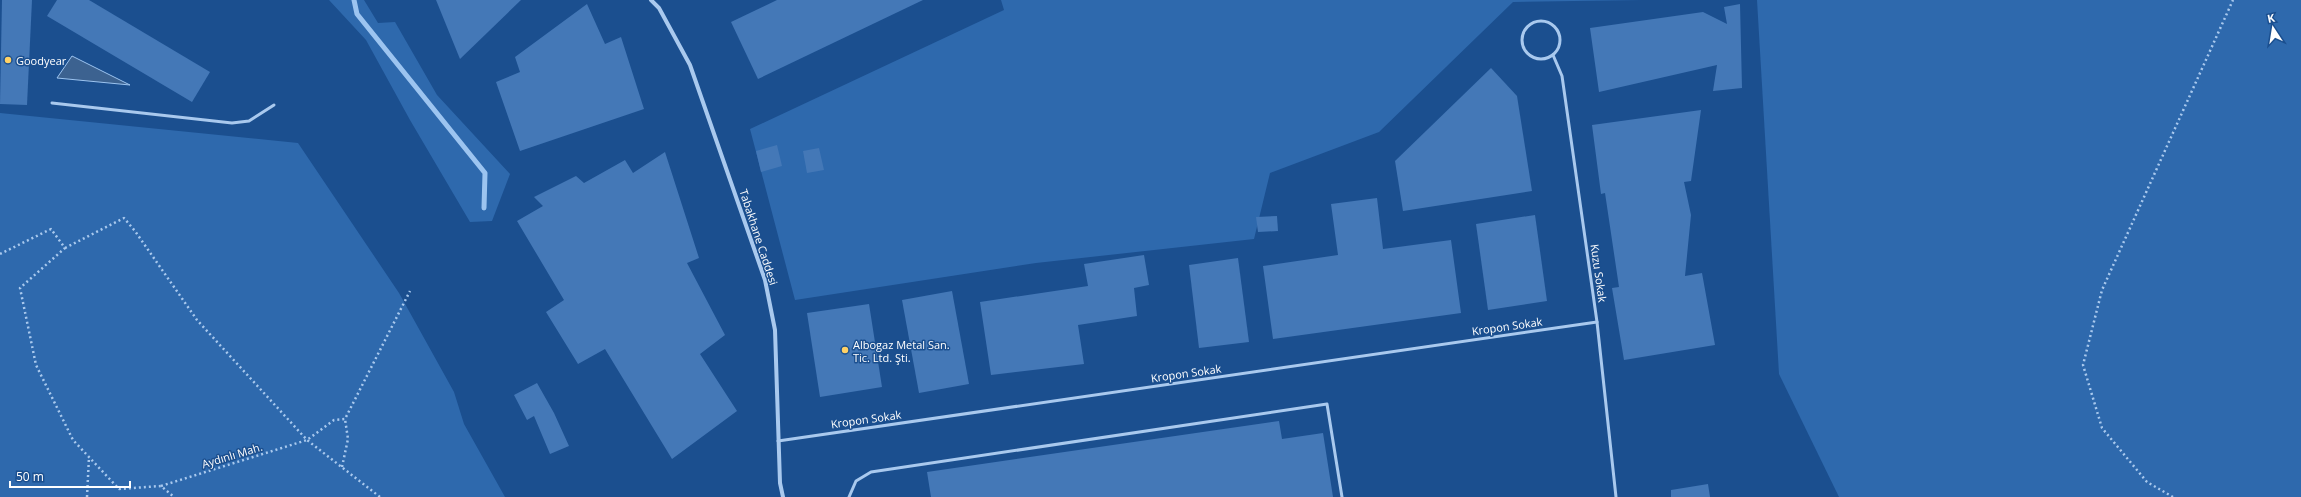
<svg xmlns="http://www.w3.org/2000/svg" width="2301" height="497" font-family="'Open Sans',sans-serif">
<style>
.green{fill:#2e69ad}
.water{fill:#3c6290;stroke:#9cc4f0}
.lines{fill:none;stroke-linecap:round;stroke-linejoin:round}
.stream{stroke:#9cc4f0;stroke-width:5}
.building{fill:#4478b7}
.path{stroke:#a9c9ee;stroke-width:2.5;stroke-dasharray:2 3;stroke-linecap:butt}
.service{stroke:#a9c9ee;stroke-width:3}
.minor{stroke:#a9c9ee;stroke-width:4}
.poi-dot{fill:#ffd166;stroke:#1b4f8f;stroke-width:1.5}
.labels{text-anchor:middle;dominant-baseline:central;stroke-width:3;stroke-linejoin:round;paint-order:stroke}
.poi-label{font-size:11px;fill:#fff;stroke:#1b4f8f;text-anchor:start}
.street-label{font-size:11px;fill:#fff;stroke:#1b4f8f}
</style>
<rect width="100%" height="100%" fill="#1b4f8f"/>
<g class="green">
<polygon points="329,0 364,0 378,23 395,22 437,95 510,174 492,221 470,222 410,120 366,40"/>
<polygon points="1001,0 1642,0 1513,2 1379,132 1270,173 1254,239 1036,263 795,300 750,129 1004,10"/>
<polygon points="1757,0 2301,0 2301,497 1839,497 1779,374"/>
<polygon points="0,113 298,143 399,293 454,392 464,424 505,497 0,497"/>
</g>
<polygon class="water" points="72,56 130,85 57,78"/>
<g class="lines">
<polyline class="stream" points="354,0 357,14 485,173 484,208"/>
</g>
<g class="building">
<polygon points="2,0 32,0 27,105 0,104"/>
<polygon points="57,0 89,0 210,72 192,102 47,16"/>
<polygon points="436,0 521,0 460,59"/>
<polygon points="777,0 923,0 758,79 731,22"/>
<polygon points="587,4 605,44 621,37 644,109 520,151 496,82 520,72 515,57"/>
<polygon points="1740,4 1742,88 1713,91 1717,65 1599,92 1590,28 1703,12 1727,24 1724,7"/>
<polygon points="1491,68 1517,96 1532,191 1403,211 1395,161"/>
<polygon points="1701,110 1691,181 1684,182 1691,215 1685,276 1702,273 1715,345 1624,360 1612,288 1619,287 1605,193 1601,194 1592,125"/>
<polygon points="777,145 782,166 761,172 756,151"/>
<polygon points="819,148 824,170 807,173 803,151"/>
<polygon points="665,152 699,258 687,263 725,335 700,354 737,411 672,459 605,349 578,364 546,312 564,300 517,221 543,206 534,197 576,176 584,183 625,160 633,173"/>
<polygon points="1377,198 1383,249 1451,240 1461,313 1273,339 1263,266 1338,255 1331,204"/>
<polygon points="1535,215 1547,301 1488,310 1476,224"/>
<polygon points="1277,216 1278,231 1258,232 1256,217"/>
<polygon points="1144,255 1149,285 1134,288 1137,316 1078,325 1084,364 991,375 980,302 1088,286 1084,264"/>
<polygon points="1238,258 1249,342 1199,348 1189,265"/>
<polygon points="952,291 969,384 919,393 902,300"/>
<polygon points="869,304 882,387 820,397 807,313"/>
<polygon points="537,383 554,413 569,446 550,454 534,416 527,420 514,395"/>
<polygon points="1279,421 1282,439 1323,433 1333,497 931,497 927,472"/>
<polygon points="1708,484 1710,497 1671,497 1671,490"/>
</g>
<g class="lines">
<g class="path">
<polyline points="65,248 124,218 135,231 197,320 307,440 380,497"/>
<polyline points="0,254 51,229 65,248 20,288 36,365 73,440 119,489 161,486 174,497"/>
<polyline points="342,467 348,439 345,419"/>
<polyline points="161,486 307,440 334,420 345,419 410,291"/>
<polyline points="87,497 89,457"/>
<polyline points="2173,497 2147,482 2102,428 2083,365 2102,290 2233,0"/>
</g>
<g class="service">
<circle cx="1541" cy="40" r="19"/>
<polyline points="1553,55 1562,76 1597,322 1616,497"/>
<polyline points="52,103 232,123 249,121 274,105"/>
<polyline points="778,441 1597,322"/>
<polyline points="849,497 856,481 871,472 1327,404 1342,497"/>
</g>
<polyline class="minor" points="651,0 659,8 690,65 765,280 775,330 780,483 783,497"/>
</g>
<g class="poi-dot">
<circle cx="8" cy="60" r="4"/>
<circle cx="845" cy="350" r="4"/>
</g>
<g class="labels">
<g class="poi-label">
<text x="16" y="60">Goodyear</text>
<text x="853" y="344">Albogaz Metal San.<tspan x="853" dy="13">Tic. Ltd. Şti.</tspan></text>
</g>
<g class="street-label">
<text transform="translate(759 237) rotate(72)">Tabakhane Caddesi</text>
<text transform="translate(1599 273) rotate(82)">Kuzu Sokak</text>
<text transform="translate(1507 326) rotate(-8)">Kropon Sokak</text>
<text transform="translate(1186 373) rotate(-8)">Kropon Sokak</text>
<text transform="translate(866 419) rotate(-8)">Kropon Sokak</text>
<text transform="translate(232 455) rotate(-17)">Aydınlı Mah.</text>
</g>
</g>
<g transform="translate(2273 28) rotate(348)" stroke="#1b4f8f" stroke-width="3" paint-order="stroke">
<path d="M0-3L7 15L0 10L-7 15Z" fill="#ffffff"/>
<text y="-6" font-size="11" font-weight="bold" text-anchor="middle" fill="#ffffff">K</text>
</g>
<path d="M10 481v6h120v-6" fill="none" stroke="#ffffff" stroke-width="2"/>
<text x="16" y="481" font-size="12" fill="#ffffff" stroke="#1b4f8f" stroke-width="3" paint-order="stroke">50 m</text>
</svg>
